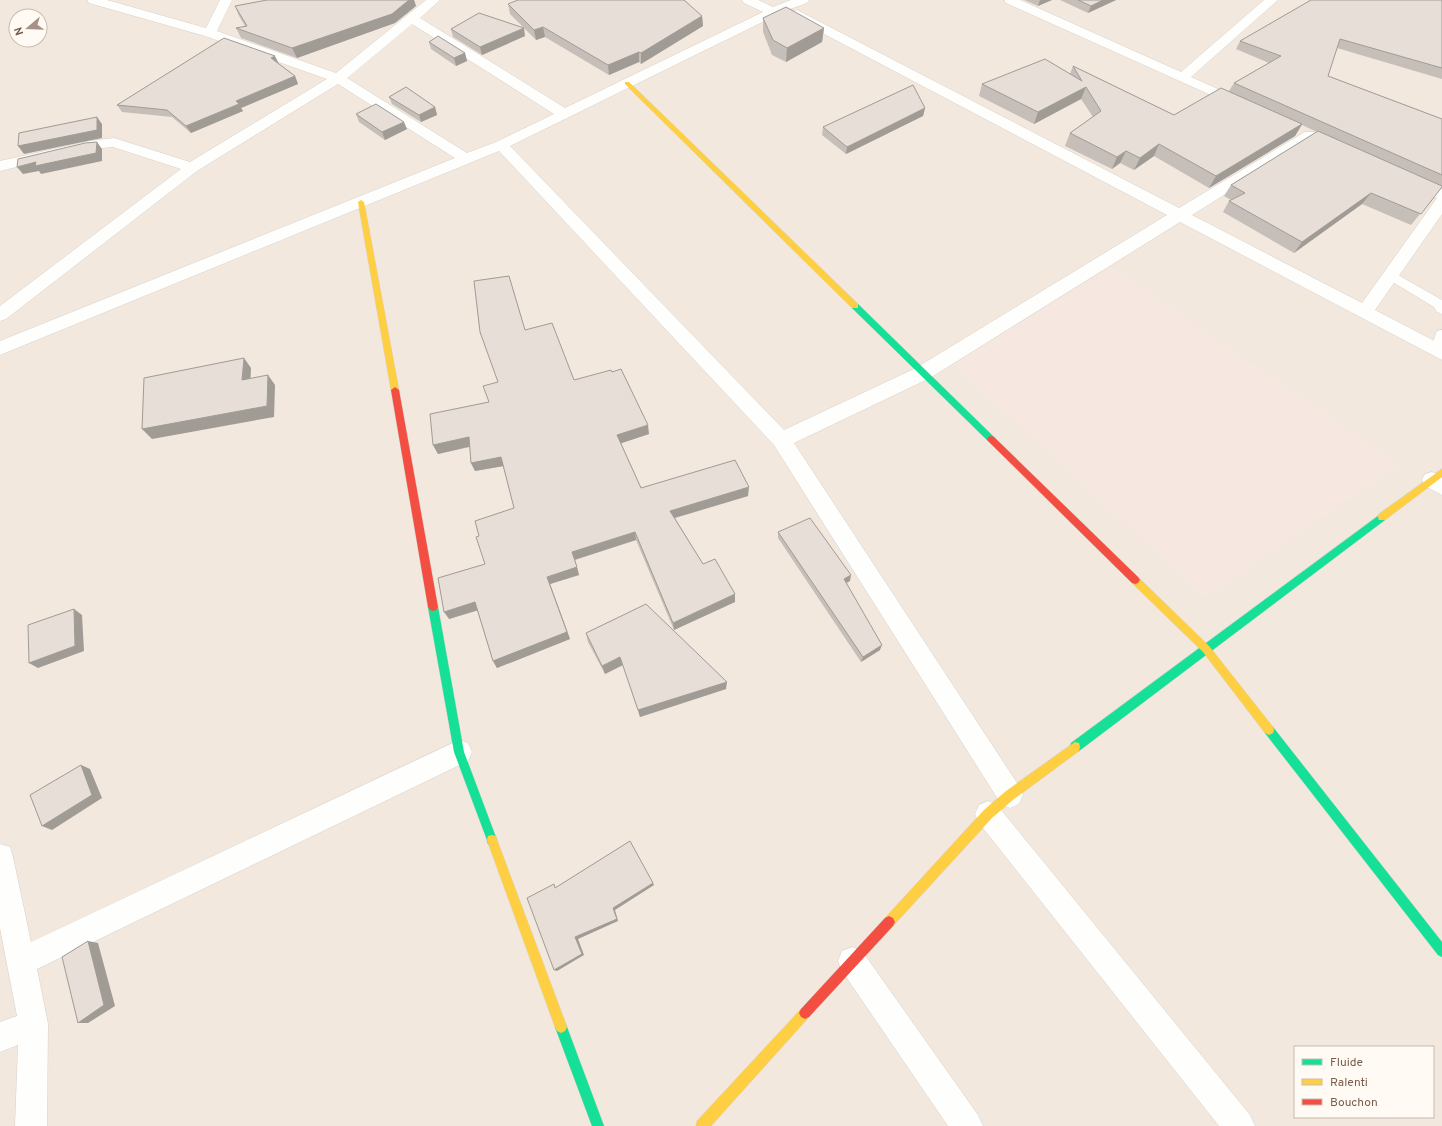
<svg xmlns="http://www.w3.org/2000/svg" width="1442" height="1126" font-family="Overpass,sans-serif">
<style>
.residential{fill:#f2e8de;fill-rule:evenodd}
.commercial{fill:#f6e8e1}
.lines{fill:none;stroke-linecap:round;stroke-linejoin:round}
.lane-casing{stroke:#d7d1cb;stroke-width:1}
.street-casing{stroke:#d7d1cb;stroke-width:1}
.fast-casing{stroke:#d9d2cb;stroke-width:1}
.slow-casing{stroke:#d9d2cb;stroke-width:1}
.jam-casing{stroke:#d9d2cb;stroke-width:1}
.lane{fill:#fefefd;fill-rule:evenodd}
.street{fill:#fefefd;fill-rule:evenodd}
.fast{fill:#16e098;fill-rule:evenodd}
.slow{fill:#ffcf43;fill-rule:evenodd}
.jam{fill:#f24e42;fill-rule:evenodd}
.wall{fill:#c6bfb9}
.shaded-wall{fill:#a19b96}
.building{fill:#e6ded7;stroke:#a19b96}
</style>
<rect width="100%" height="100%" fill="#f9f5f0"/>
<path class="residential" d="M0 0H1442V1126H0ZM16 16H40V40H16ZM1295 1047H1433V1117H1295Z"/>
<polygon class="commercial" points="1112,268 1399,465 1205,597 954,364"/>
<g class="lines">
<defs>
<g id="lane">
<polygon points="1391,271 1442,300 1442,314 1437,312 1434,307 1386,278 1384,275 1386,272"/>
<polygon points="1442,330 1442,354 1437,355 1432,354 1430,350 1437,331"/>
</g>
<g id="street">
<path d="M87 0H107L206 28 220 0H232L217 31 336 73 426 0H440L420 18 565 108 763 12 744 3 742 0H758L773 7 791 0H809L807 3 787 10 510 146 784 430 916 368 1167 215 792 17 791 14 792 11 797 10 1179 208 1305 132H1315L1317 135 1315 138 1192 215 1362 303 1437 198 1405 183 1402 180 1405 177H1415L1442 189V214L1375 310 1442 345V360L1180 222 930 378 794 443 1019 786 1023 795 1019 804 1010 808 1001 804 774 445 499 151 0 355V341L455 158 338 84 197 171 6 319 0 321V306L181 169 113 147 90 149 0 171V161L90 141 114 138 190 162 327 79 205 36 89 3ZM412 24 554 114 496 142 467 153 347 78Z"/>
<polygon points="1004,0 1020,0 1181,72 1264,0 1278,0 1191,77 1247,102 1249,105 1247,108 1242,109 1006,3"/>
<polygon points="1432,472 1442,476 1442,495 1425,486 1422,480 1425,474"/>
<polygon points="459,740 468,743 472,752 468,761 37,969 48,1024 47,1126 15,1126 18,1045 0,1052 0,1022 17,1016 0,928 0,844 10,847 13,857 31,942"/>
<polygon points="988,801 997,805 1250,1115 1255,1126 1219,1126 979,823 975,814 979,805"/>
<polygon points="852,947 862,951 978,1115 983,1126 948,1126 842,971 838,961 842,951"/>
</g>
<g id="fast">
<polygon points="852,304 858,304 994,437 995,439 994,441 988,441 852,308"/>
<polygon points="1382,513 1385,514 1386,517 1385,520 1079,751 1075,752 1071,751 1070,747 1071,743"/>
<polygon points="433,603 436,604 438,607 464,752 497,840 496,844 492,845 488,844 487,840 454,752 428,607 430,604"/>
<polygon points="1269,725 1273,727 1442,942 1442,957 1438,955 1265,733 1264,730 1265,727"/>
<polygon points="561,1021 565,1023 567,1027 604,1126 592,1126 555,1027 557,1023"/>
</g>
<g id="slow">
<polygon points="625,82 629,82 858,304 858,308 852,308 625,84"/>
<polygon points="361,200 364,202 399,390 395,393 391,390 358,202"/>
<polygon points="1442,469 1442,477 1385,520 1379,520 1378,517 1379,514"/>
<polygon points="1135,576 1138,577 1209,646 1273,727 1274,730 1273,733 1269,735 1265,733 1203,652 1132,583 1130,580 1132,577"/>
<polygon points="1075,742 1079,743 1080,747 1079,751 1014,799 992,818 893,926 889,928 885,926 883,922 885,918 984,810 1006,791"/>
<polygon points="492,835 496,836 497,840 567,1027 565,1031 561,1033 557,1031 555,1027 487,840 488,836"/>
<polygon points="805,1007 809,1009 811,1013 809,1017 711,1126 696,1126 697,1121 801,1009"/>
</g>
<g id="jam">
<polygon points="395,387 399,390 438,607 436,610 433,611 430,610 428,607 391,390"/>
<polygon points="991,436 994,437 1138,577 1140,580 1138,583 1135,584 1132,583 988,441 987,439 988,437"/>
<polygon points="889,916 893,918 895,922 893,926 809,1017 805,1019 801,1017 799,1013 801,1009 885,918"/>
</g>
</defs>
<use href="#lane" class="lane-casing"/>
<use href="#street" class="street-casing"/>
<use href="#fast" class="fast-casing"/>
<use href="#slow" class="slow-casing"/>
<use href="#jam" class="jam-casing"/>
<use href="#lane" class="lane"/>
<use href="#street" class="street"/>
<use href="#fast" class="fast"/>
<use href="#slow" class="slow"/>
<use href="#jam" class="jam"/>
</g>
<g class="wall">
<polygon points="267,0 414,0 416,6 395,23 297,58 241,38 236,28 245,26 239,16 235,6"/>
<polygon points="1024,0 1052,0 1038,6"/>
<polygon points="1060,0 1116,0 1088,13"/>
<polygon points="1442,0 1442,79 1337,48 1328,76 1442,119 1442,187 1411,225 1362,204 1294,253 1223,212 1229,201 1231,200 1224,196 1231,185 1317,132 1302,125 1295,136 1209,188 1154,156 1134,170 1120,163 1112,169 1065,146 1070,133 1093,117 1081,99 1034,124 979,96 982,84 1070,74 1073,66 1174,115 1229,91 1234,83 1269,63 1236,49 1240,41"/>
<polygon points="508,4 702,16 703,26 641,64 639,62 609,75 545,37 536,40 510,14"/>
<polygon points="763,18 824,28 822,42 786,62 772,55 763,32"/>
<polygon points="451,29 525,36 482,55 453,37"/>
<polygon points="429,42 465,53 467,61 456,66 431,49"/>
<polygon points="279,64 295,76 298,84 241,108 243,111 191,133 172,117 122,112 117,105"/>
<polygon points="389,97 435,107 437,115 421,122 392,104"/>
<polygon points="925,108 923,116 846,154 822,135 823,127"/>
<polygon points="356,114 407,129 385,140 359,122"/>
<polygon points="525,330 574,380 612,372 649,434 621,443 641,488 748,496 675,518 703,564 735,602 674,630 636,540 575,560 579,575 550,584 570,639 497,668 493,661 477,610 449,619 485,564 479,536 514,508 503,466 475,471 471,463 470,447 438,454 433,445 489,402 498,382"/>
<polygon points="778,532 850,581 847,583 880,650 861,662 778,538"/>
<polygon points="586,633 726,689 640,717 623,665 605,674 588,642"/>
</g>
<g class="shaded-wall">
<polygon points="409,0 414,0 416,6 395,23 297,58 292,48"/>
<polygon points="1040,0 1052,0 1038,6"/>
<polygon points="1103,0 1116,0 1088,13 1091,6"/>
<polygon points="702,16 703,26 641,64 641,53"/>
<polygon points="543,27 545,37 536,40 534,30"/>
<polygon points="524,28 525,36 482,55 480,47"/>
<polygon points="824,28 822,42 786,62 787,48"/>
<polygon points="639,52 639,62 609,75 608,65"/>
<polygon points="465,53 467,61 456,66 454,58"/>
<polygon points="275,56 279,64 271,58"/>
<polygon points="295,76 298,84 241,108 243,111 191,133 186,126 236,101"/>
<polygon points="1086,87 1081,99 1034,124 1038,112"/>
<polygon points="435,107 437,115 421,122 419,115"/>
<polygon points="925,108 923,116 846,154 847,147"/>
<polygon points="97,117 102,124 102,138 24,154 18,146"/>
<polygon points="404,122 407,129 385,140 382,132"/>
<polygon points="1302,124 1295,136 1209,188 1216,176"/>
<polygon points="97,142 102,149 102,161 41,174 39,171 23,174 17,167"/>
<polygon points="1159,144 1154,156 1134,170 1140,158"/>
<polygon points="1126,151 1120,163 1112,169 1117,157"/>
<polygon points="1371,193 1362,204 1294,253 1302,242"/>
<polygon points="244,358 251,368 250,390 242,380"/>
<polygon points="268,375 275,385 274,417 152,439 142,429"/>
<polygon points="648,425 649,434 619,444 617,435"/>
<polygon points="469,437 472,446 438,454 433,445"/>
<polygon points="501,457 504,466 475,471 471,463"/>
<polygon points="749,487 748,496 671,519 670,511"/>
<polygon points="635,532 636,540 574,560 572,552"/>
<polygon points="577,567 579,575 550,584 570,639 497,668 493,661 547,577"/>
<polygon points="851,575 850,581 843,584 844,579"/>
<polygon points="735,594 735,602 674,630 673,623"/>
<polygon points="475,602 479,610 449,619 444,612"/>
<polygon points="74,609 82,615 84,651 38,668 29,663"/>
<polygon points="882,645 880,650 861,662 863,657"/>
<polygon points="620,657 623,665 605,674 602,666"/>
<polygon points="727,682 726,689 640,717 638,710"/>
<polygon points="81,765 90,769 102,798 52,830 42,826"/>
<polygon points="653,883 654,885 615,910 618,921 578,939 584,955 557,971 554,970 575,937 613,908"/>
<polygon points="88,941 98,943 115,1006 88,1023 78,1023"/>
</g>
<g class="building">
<polygon points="267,0 409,0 392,14 292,48 236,28 247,26 235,6"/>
<polygon points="518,0 684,0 702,16 641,53 639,52 608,65 543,27 534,30 508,4"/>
<polygon points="1078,0 1103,0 1091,6"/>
<polygon points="1311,0 1442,0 1442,68 1340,39 1328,76 1442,119 1442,175 1234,83 1281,56 1240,41"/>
<polygon points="786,7 824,28 787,48 773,40 763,18"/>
<polygon points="479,13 524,28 480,47 451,29"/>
<polygon points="438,36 465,53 454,58 429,42"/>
<polygon points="224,38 275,56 271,58 295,76 236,101 239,104 186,126 167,110 117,105"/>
<polygon points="1045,59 1082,81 1073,66 1174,115 1221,88 1302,124 1216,176 1159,144 1140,158 1126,151 1117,157 1070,133 1101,111 1086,87 1038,112 982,84"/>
<polygon points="913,85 925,108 847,147 823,127"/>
<polygon points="406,87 435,107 419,115 389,97"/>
<polygon points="376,104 404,122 382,132 356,114"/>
<polygon points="97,117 97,130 18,146 19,133"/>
<polygon points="1318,131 1442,186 1442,187 1421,214 1371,193 1302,242 1229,201 1245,193 1231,185"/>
<polygon points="97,142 96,153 35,166 36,162 17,167 18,159 85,143"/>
<polygon points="509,276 525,330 552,323 574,380 611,370 612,372 621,369 648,425 617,435 641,488 735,460 749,487 670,511 703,564 715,559 735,594 673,623 635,532 572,552 577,567 547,577 567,632 493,661 475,602 444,612 438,578 485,564 476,537 479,536 475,521 514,508 501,457 471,463 469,437 433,445 430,414 489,402 483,386 498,382 480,332 474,281"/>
<polygon points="244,358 242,380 268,375 267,406 142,429 144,378"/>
<polygon points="810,518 851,575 844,579 882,645 863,657 778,532"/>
<polygon points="646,604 727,682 638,710 620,657 602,666 586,633"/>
<polygon points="74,609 75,646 29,663 28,625"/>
<polygon points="81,765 92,795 42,826 30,795"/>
<polygon points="630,841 653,883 613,908 617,919 575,937 582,954 554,970 527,898 554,884 555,888"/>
<polygon points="88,941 104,1005 78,1023 62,957"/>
</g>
<rect x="1294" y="1046" width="140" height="72" fill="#fffaf3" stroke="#cabbb1"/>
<rect x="1302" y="1059" width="20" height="6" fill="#16e098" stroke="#cabbb1"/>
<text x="1330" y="1066" font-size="12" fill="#7a5c4d">Fluide</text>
<rect x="1302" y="1079" width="20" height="6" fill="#ffcf43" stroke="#cabbb1"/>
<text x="1330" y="1086" font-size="12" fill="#7a5c4d">Ralenti</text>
<rect x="1302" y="1099" width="20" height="6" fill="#f24e42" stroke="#cabbb1"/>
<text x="1330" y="1106" font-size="12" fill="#7a5c4d">Bouchon</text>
<g transform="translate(28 28) rotate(251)"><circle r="19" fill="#fffaf3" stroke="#cabbb1"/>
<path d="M0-3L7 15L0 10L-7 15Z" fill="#a69286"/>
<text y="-6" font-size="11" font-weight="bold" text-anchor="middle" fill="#7a5c4d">N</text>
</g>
</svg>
